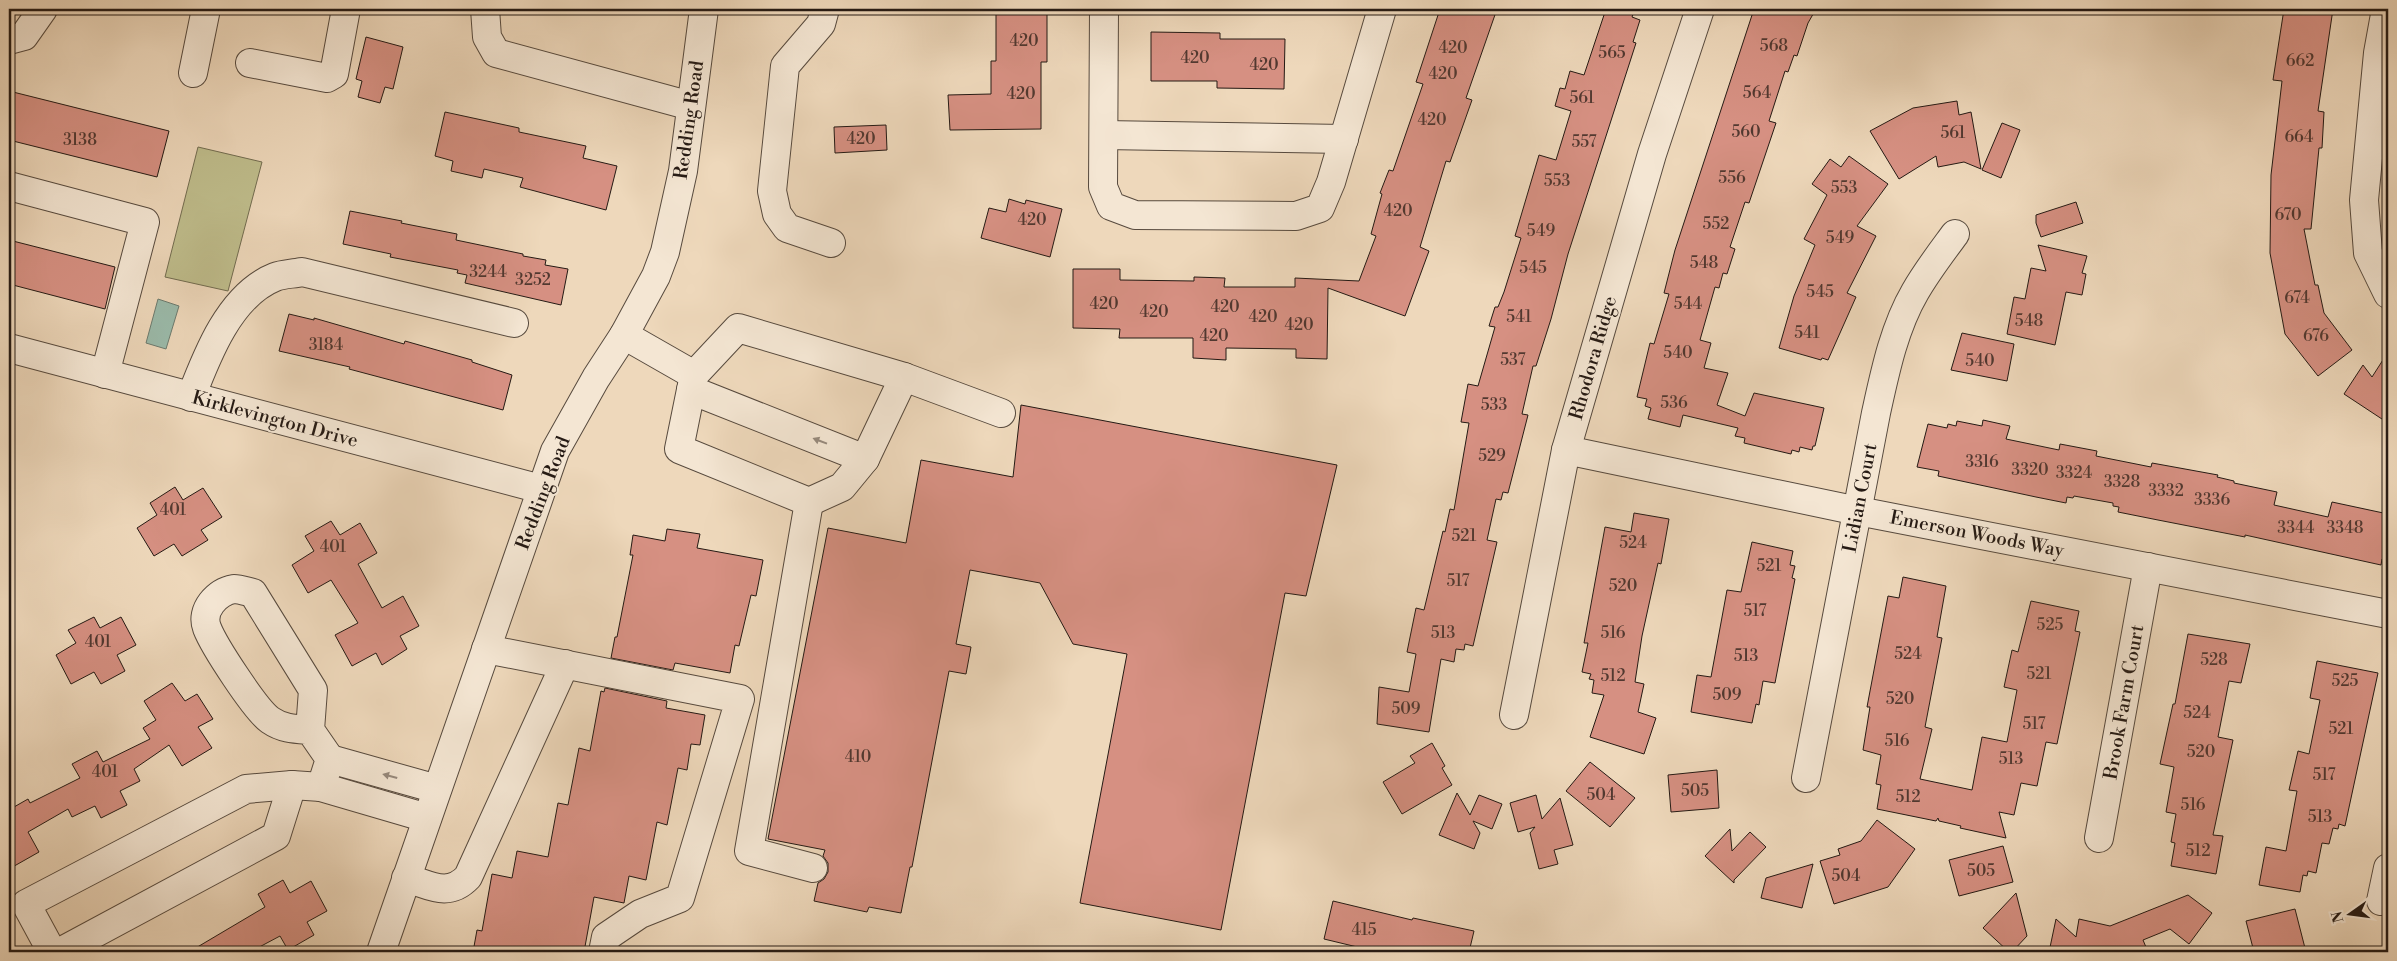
<svg xmlns="http://www.w3.org/2000/svg" width="2397" height="961" font-family="'Libre Bodoni',serif">
<style>
.green{fill:#bfbd8c;stroke:#726c50}
.water{fill:#9bbbab;stroke:#6c7b6f}
.building{fill:#d69082;stroke:#251a14}
.lines{fill:none;stroke-linecap:round;stroke-linejoin:round}
.minor-casing{stroke:#574a3e;stroke-width:30}
.minor{stroke:#f4e6d3;stroke-width:28}
.oneway{fill:#978a7d}
.labels{text-anchor:middle;dominant-baseline:central;stroke-width:4;stroke-linejoin:round;paint-order:stroke}
.number-label{font-size:16px;fill:#513830}
.street-label{font-size:19px;fill:#251a14;stroke:#f4e6d3}
</style>
<rect width="100%" height="100%" fill="#eed8bb"/>
<filter id="stains"><feTurbulence type="fractalNoise" baseFrequency=".004" numOctaves="4"/><feColorMatrix values="0 0 0 0 .2 0 0 0 0 .09 0 0 0 0 .02 0 0 0 .5 -.17"/></filter>
<radialGradient id="worn" r=".72"><stop offset=".6" stop-color="#630" stop-opacity="0"/><stop offset="1" stop-color="#630" stop-opacity=".3"/></radialGradient>
<polygon class="green" points="198,147 262,162 228,291 165,277"/>
<polygon class="water" points="158,299 179,306 166,349 146,343"/>
<g class="building">
<polygon points="996,9 1047,9 1047,62 1041,62 1041,129 950,130 948,95 991,94 991,61 996,61"/>
<polygon points="1440,9 1497,9 1466,98 1472,100 1450,162 1446,161 1420,247 1429,251 1405,316 1328,288 1327,359 1296,358 1296,349 1226,348 1226,360 1193,358 1193,338 1119,338 1120,329 1073,328 1073,269 1120,269 1120,280 1194,281 1194,277 1225,278 1224,287 1295,287 1295,278 1359,281 1376,236 1371,234 1382,194 1380,193 1389,170 1393,171 1423,84 1416,82"/>
<polygon points="1606,9 1635,9 1632,17 1640,20 1633,42 1636,43 1568,254 1551,319 1536,366 1533,366 1522,414 1528,415 1508,493 1503,492 1501,500 1496,499 1487,540 1497,542 1473,646 1465,644 1464,650 1456,649 1454,662 1441,659 1429,732 1377,724 1379,687 1409,692 1416,654 1407,652 1416,608 1424,610 1443,531 1445,532 1450,509 1454,510 1469,423 1461,422 1468,384 1478,386 1495,327 1489,326 1495,307 1498,307 1504,292 1521,238 1515,236 1539,155 1556,160 1571,111 1555,106 1560,88 1565,89 1570,71 1584,75"/>
<polygon points="1754,9 1816,9 1808,23 1797,56 1794,55 1788,72 1785,71 1769,121 1776,123 1749,203 1745,202 1730,247 1735,249 1727,274 1723,273 1719,288 1715,287 1700,340 1711,343 1704,368 1728,373 1717,405 1745,416 1754,393 1824,408 1815,446 1813,446 1812,450 1800,447 1799,452 1792,450 1791,454 1744,443 1745,438 1735,436 1738,428 1683,415 1680,427 1648,419 1651,408 1645,406 1647,399 1637,397 1650,343 1654,344 1669,294 1664,293 1675,250"/>
<polygon points="2284,9 2333,9 2318,111 2324,112 2322,148 2319,148 2311,229 2304,229 2315,285 2318,285 2324,313 2352,350 2318,376 2285,334 2270,253 2271,175 2282,81 2273,80"/>
<polygon points="1151,32 1220,33 1220,39 1285,39 1284,89 1217,88 1217,81 1151,81"/>
<polygon points="366,37 403,47 393,89 385,87 380,103 358,97 362,81 356,79"/>
<polygon points="9,91 169,131 157,177 9,140"/>
<polygon points="1957,101 1959,115 1971,112 1981,169 1964,162 1938,167 1936,156 1899,179 1870,131 1913,108"/>
<polygon points="445,112 519,128 519,132 586,146 583,158 617,166 606,210 520,187 523,178 484,169 482,178 451,171 453,161 435,156"/>
<polygon points="2002,123 2020,130 2001,178 1982,170"/>
<polygon points="886,125 887,150 835,153 834,127"/>
<polygon points="1849,156 1888,184 1857,226 1876,236 1847,293 1856,297 1828,360 1822,358 1821,360 1779,348 1794,296 1815,245 1804,239 1827,195 1812,184 1830,159 1841,167"/>
<polygon points="1009,199 1025,204 1026,200 1062,209 1050,257 981,238 989,208 1006,212"/>
<polygon points="2076,202 2083,223 2041,237 2036,223 2036,215"/>
<polygon points="350,211 402,221 401,223 457,234 456,240 523,254 523,256 546,260 545,265 568,269 561,305 465,283 467,275 457,273 458,270 390,257 391,254 343,244"/>
<polygon points="9,240 115,267 105,309 9,284"/>
<polygon points="2038,245 2087,256 2082,273 2086,274 2082,295 2066,292 2055,345 2007,334 2014,297 2025,299 2031,268 2046,271"/>
<polygon points="289,314 314,320 314,318 404,344 405,341 472,360 472,362 512,375 503,410 349,369 350,367 279,351"/>
<polygon points="1962,333 2014,344 2007,381 1951,370"/>
<polygon points="2388,352 2388,423 2344,394 2363,365 2372,377"/>
<polygon points="1021,405 1337,465 1306,596 1285,593 1221,930 1080,903 1127,654 1073,644 1040,583 970,570 956,644 971,647 966,674 949,671 912,867 910,867 901,913 869,907 867,912 814,901 818,883 824,879 828,872 828,863 823,856 825,850 768,839 828,528 906,543 921,460 1013,477"/>
<polygon points="1983,420 2010,426 2006,439 2059,450 2060,444 2097,451 2096,456 2151,467 2152,463 2218,475 2217,477 2234,481 2234,483 2277,492 2274,505 2328,517 2332,502 2388,514 2388,560 2382,559 2381,565 2245,535 2245,537 2158,520 2118,512 2119,507 2113,506 2113,503 2074,496 2073,498 2067,497 2066,503 2036,497 1938,476 1939,471 1917,467 1928,424 1947,428 1948,424 1956,426 1957,421 1982,426"/>
<polygon points="175,487 183,500 203,488 222,517 201,530 208,540 182,556 174,544 154,556 137,528 157,515 150,503"/>
<polygon points="1634,513 1669,519 1661,564 1658,563 1642,636 1635,682 1644,684 1638,712 1656,718 1644,754 1590,737 1604,695 1592,693 1594,680 1589,679 1591,674 1582,672 1588,643 1584,643 1605,527 1631,532"/>
<polygon points="331,521 340,535 360,523 377,553 358,564 382,608 403,596 419,626 400,636 407,649 382,665 376,653 352,666 335,635 358,623 331,580 308,593 292,565 314,551 305,536"/>
<polygon points="667,529 700,534 697,548 763,560 756,596 751,595 739,646 735,645 730,673 675,663 673,670 611,658 615,637 617,637 633,555 630,555 633,535 665,541"/>
<polygon points="1752,542 1793,551 1790,565 1795,566 1792,578 1795,579 1775,683 1763,681 1759,705 1756,704 1752,723 1691,712 1697,675 1711,677 1727,590 1741,592"/>
<polygon points="1903,577 1946,586 1937,637 1942,638 1925,727 1932,729 1920,779 1972,790 1982,737 2007,742 2017,690 2004,687 2012,650 2018,652 2031,601 2079,611 2075,631 2080,632 2057,744 2046,742 2037,786 2021,783 2014,815 1999,812 2006,838 1960,828 1961,826 1939,821 1938,818 1936,821 1877,809 1881,785 1876,784 1881,755 1863,750 1870,707 1867,707 1888,596 1899,598"/>
<polygon points="94,617 100,628 121,617 136,645 117,655 125,671 101,684 94,672 71,684 56,655 76,643 68,630"/>
<polygon points="2188,634 2250,644 2241,683 2229,681 2218,737 2233,740 2213,835 2223,836 2216,874 2171,866 2175,843 2171,842 2176,814 2166,812 2174,767 2160,764 2173,704 2175,704"/>
<polygon points="2317,661 2378,673 2345,826 2339,824 2338,829 2333,828 2329,844 2322,843 2316,873 2308,871 2307,876 2303,875 2300,892 2259,885 2266,847 2286,851 2297,791 2289,790 2298,751 2309,754 2320,700 2310,698"/>
<polygon points="172,683 185,701 197,694 213,719 198,727 212,748 182,766 169,745 134,769 140,781 120,791 127,805 101,818 95,806 72,817 68,809 28,832 39,852 9,869 9,799 14,807 28,799 30,803 80,778 72,764 97,751 103,762 150,739 143,728 156,720 144,701"/>
<polygon points="605,688 667,701 666,708 705,715 700,745 691,744 687,770 678,768 667,825 657,822 646,880 629,876 624,903 594,897 584,952 473,952 477,930 482,931 492,874 512,878 517,851 548,857 558,803 568,805 579,748 590,751 601,691 604,692"/>
<polygon points="1432,743 1445,766 1442,768 1452,785 1402,814 1383,782 1415,763 1410,756"/>
<polygon points="1590,762 1635,798 1610,827 1566,791"/>
<polygon points="1717,770 1719,808 1671,812 1668,775"/>
<polygon points="1457,793 1470,815 1479,795 1502,804 1492,829 1473,821 1480,833 1474,849 1439,835"/>
<polygon points="1536,795 1542,819 1560,798 1573,845 1554,850 1558,864 1539,869 1530,833 1535,827 1518,832 1510,803"/>
<polygon points="1877,820 1915,849 1888,887 1834,904 1820,861 1840,855 1838,849 1861,841"/>
<polygon points="1730,829 1732,851 1750,832 1766,847 1734,880 1734,883 1705,856"/>
<polygon points="2003,846 2013,882 1959,896 1949,860"/>
<polygon points="1813,864 1802,908 1761,898 1766,878"/>
<polygon points="283,880 290,893 311,881 327,911 307,922 314,935 288,950 280,936 250,952 189,952 265,907 258,894"/>
<polygon points="2016,893 2027,936 2012,952 2009,952 1983,928"/>
<polygon points="2188,895 2212,913 2189,944 2170,929 2143,940 2148,952 2049,952 2056,919 2076,937 2079,919 2110,926"/>
<polygon points="1333,901 1412,920 1413,918 1474,931 1469,952 1378,952 1324,939"/>
<polygon points="2295,909 2306,952 2254,952 2246,921"/>
</g>
<g class="lines">
<defs>
<g id="minor">
<polyline points="485,9 487,37 496,53 691,106"/>
<polyline points="825,9 821,24 785,66 772,191 777,214 787,228 831,243"/>
<polyline points="1104,9 1103,187 1111,206 1135,215 1296,216 1320,208 1331,182 1382,9"/>
<polyline points="2386,9 2378,53 2364,200 2368,253 2388,294"/>
<polyline points="9,40 24,36 43,9"/>
<polyline points="250,63 327,78 334,74 346,9"/>
<polyline points="193,73 206,9"/>
<polyline points="1104,135 1344,139"/>
<polyline points="9,186 145,222 105,374"/>
<polygon points="738,328 904,377 865,459 842,487 809,502 679,449 694,375"/>
<polyline points="624,335 694,375"/>
<polyline points="9,348 541,489"/>
<polyline points="904,377 1001,413"/>
<polyline points="691,390 865,459"/>
<path d="M191 397C207 355 230 295 275 277 283 274 293 274 302 272L514 323"/>
<polyline points="1566,450 1858,511 2388,614"/>
<polyline points="809,502 749,851 813,868"/>
<polyline points="486,649 740,699 680,898 640,914 606,937 603,952"/>
<polyline points="1514,715 1566,450 1652,154 1700,9"/>
<polyline points="330,759 437,789"/>
<path d="M1806 778 1876 413C1885 372 1894 328 1915 292 1927 271 1941 253 1955 234"/>
<polyline points="321,787 427,818"/>
<polyline points="2099,838 2148,567"/>
<path d="M406 878C430 885 448 898 468 877L565 664"/>
<polyline points="2381,901 2388,868"/>
<path d="M52 952 26 904 246 789 292 785 321 787 330 759 310 730 313 690 253 593C248 592 240 589 234 589 217 592 200 610 207 628 214 646 255 709 270 720 283 729 295 729 310 730"/>
<polyline points="60,952 276,836 292,785"/>
<polyline points="381,952 555,451 596,378 624,335 656,276 665,252 683,171 704,9"/>
</g>
</defs>
<use href="#minor" class="minor-casing"/>
<use href="#minor" class="minor"/>
</g>
<defs><path id="oneway-solid" d="M-6-.8H1V-3.2L6.5 0L1 3.2V.8H-6Z" transform="scale(1.25)"/></defs>
<g class="oneway">
<use href="#oneway-solid" transform="translate(820 441) rotate(-159)"/>
<use href="#oneway-solid" transform="translate(390 776) rotate(-165)"/>
</g>
<g class="labels">
<g class="number-label">
<text x="1024" y="41">420</text>
<text x="1774" y="46">568</text>
<text x="1453" y="48">420</text>
<text x="1612" y="53">565</text>
<text x="1195" y="58">420</text>
<text x="2300" y="61">662</text>
<text x="1264" y="65">420</text>
<text x="1443" y="74">420</text>
<text x="1757" y="93">564</text>
<text x="1021" y="94">420</text>
<text x="1582" y="98">561</text>
<text x="1432" y="120">420</text>
<text x="1746" y="132">560</text>
<text x="1953" y="133">561</text>
<text x="2299" y="137">664</text>
<text x="861" y="139">420</text>
<text x="80" y="140">3138</text>
<text x="1584" y="142">557</text>
<text x="1732" y="178">556</text>
<text x="1557" y="181">553</text>
<text x="1844" y="188">553</text>
<text x="1398" y="211">420</text>
<text x="2288" y="215">670</text>
<text x="1032" y="220">420</text>
<text x="1716" y="224">552</text>
<text x="1541" y="231">549</text>
<text x="1840" y="238">549</text>
<text x="1704" y="263">548</text>
<text x="1533" y="268">545</text>
<text x="488" y="272">3244</text>
<text x="533" y="280">3252</text>
<text x="1820" y="292">545</text>
<text x="2297" y="298">674</text>
<text x="1104" y="304">420</text>
<text x="1688" y="304">544</text>
<text x="1225" y="307">420</text>
<text x="1154" y="312">420</text>
<text x="1263" y="317">420</text>
<text x="1519" y="317">541</text>
<text x="2029" y="321">548</text>
<text x="1299" y="325">420</text>
<text x="1807" y="333">541</text>
<text x="1214" y="336">420</text>
<text x="2316" y="336">676</text>
<text x="326" y="345">3184</text>
<text x="1678" y="353">540</text>
<text x="1513" y="360">537</text>
<text x="1980" y="361">540</text>
<text x="1674" y="403">536</text>
<text x="1494" y="405">533</text>
<text x="1492" y="456">529</text>
<text x="1982" y="462">3316</text>
<text x="2030" y="470">3320</text>
<text x="2074" y="473">3324</text>
<text x="2122" y="482">3328</text>
<text x="2166" y="491">3332</text>
<text x="2212" y="500">3336</text>
<text x="173" y="510">401</text>
<text x="2296" y="528">3344</text>
<text x="2345" y="528">3348</text>
<text x="1464" y="536">521</text>
<text x="1633" y="543">524</text>
<text x="333" y="547">401</text>
<text x="1769" y="566">521</text>
<text x="1458" y="581">517</text>
<text x="1623" y="586">520</text>
<text x="1755" y="611">517</text>
<text x="2050" y="625">525</text>
<text x="1443" y="633">513</text>
<text x="1613" y="633">516</text>
<text x="98" y="642">401</text>
<text x="1908" y="654">524</text>
<text x="1746" y="656">513</text>
<text x="2214" y="660">528</text>
<text x="2039" y="674">521</text>
<text x="1613" y="676">512</text>
<text x="2345" y="681">525</text>
<text x="1727" y="695">509</text>
<text x="1900" y="699">520</text>
<text x="1406" y="709">509</text>
<text x="2197" y="713">524</text>
<text x="2034" y="724">517</text>
<text x="2341" y="729">521</text>
<text x="1897" y="741">516</text>
<text x="2201" y="752">520</text>
<text x="858" y="757">410</text>
<text x="2011" y="759">513</text>
<text x="105" y="772">401</text>
<text x="2324" y="775">517</text>
<text x="1695" y="791">505</text>
<text x="1601" y="795">504</text>
<text x="1908" y="797">512</text>
<text x="2193" y="805">516</text>
<text x="2320" y="817">513</text>
<text x="2198" y="851">512</text>
<text x="1981" y="871">505</text>
<text x="1846" y="876">504</text>
<text x="1364" y="930">415</text>
</g>
<g class="street-label">
<text transform="translate(689 120) rotate(-82)">Redding Road</text>
<text transform="translate(1593 358) rotate(-74)">Rhodora Ridge</text>
<text transform="translate(275 419) rotate(15)">Kirklevington Drive</text>
<text transform="translate(543 493) rotate(-69)">Redding Road</text>
<text transform="translate(1860 498) rotate(-79)">Lidian Court</text>
<text transform="translate(1977 534) rotate(11)">Emerson Woods Way</text>
<text transform="translate(2124 702) rotate(-80)">Brook Farm Court</text>
</g>
</g>
<rect width="2397" height="961" fill="none" stroke="#eed8bb" stroke-width="30"/>
<rect x="10" y="10" width="2377" height="941" fill="none" stroke="#251a14" stroke-width="2.5"/>
<rect x="15" y="15" width="2367" height="931" fill="none" stroke="#251a14"/>
<g transform="translate(2350 914) rotate(256)" stroke="#f4e6d3" stroke-width="4" paint-order="stroke">
<path d="M0-4L9 19L0 12L-9 19Z" fill="#251a14"/>
<text y="-8" font-size="14" font-weight="bold" text-anchor="middle" fill="#251a14">N</text>
</g>
<rect width="100%" height="100%" filter="url(#stains)"/>
<rect width="100%" height="100%" fill="url(#worn)"/>
</svg>
